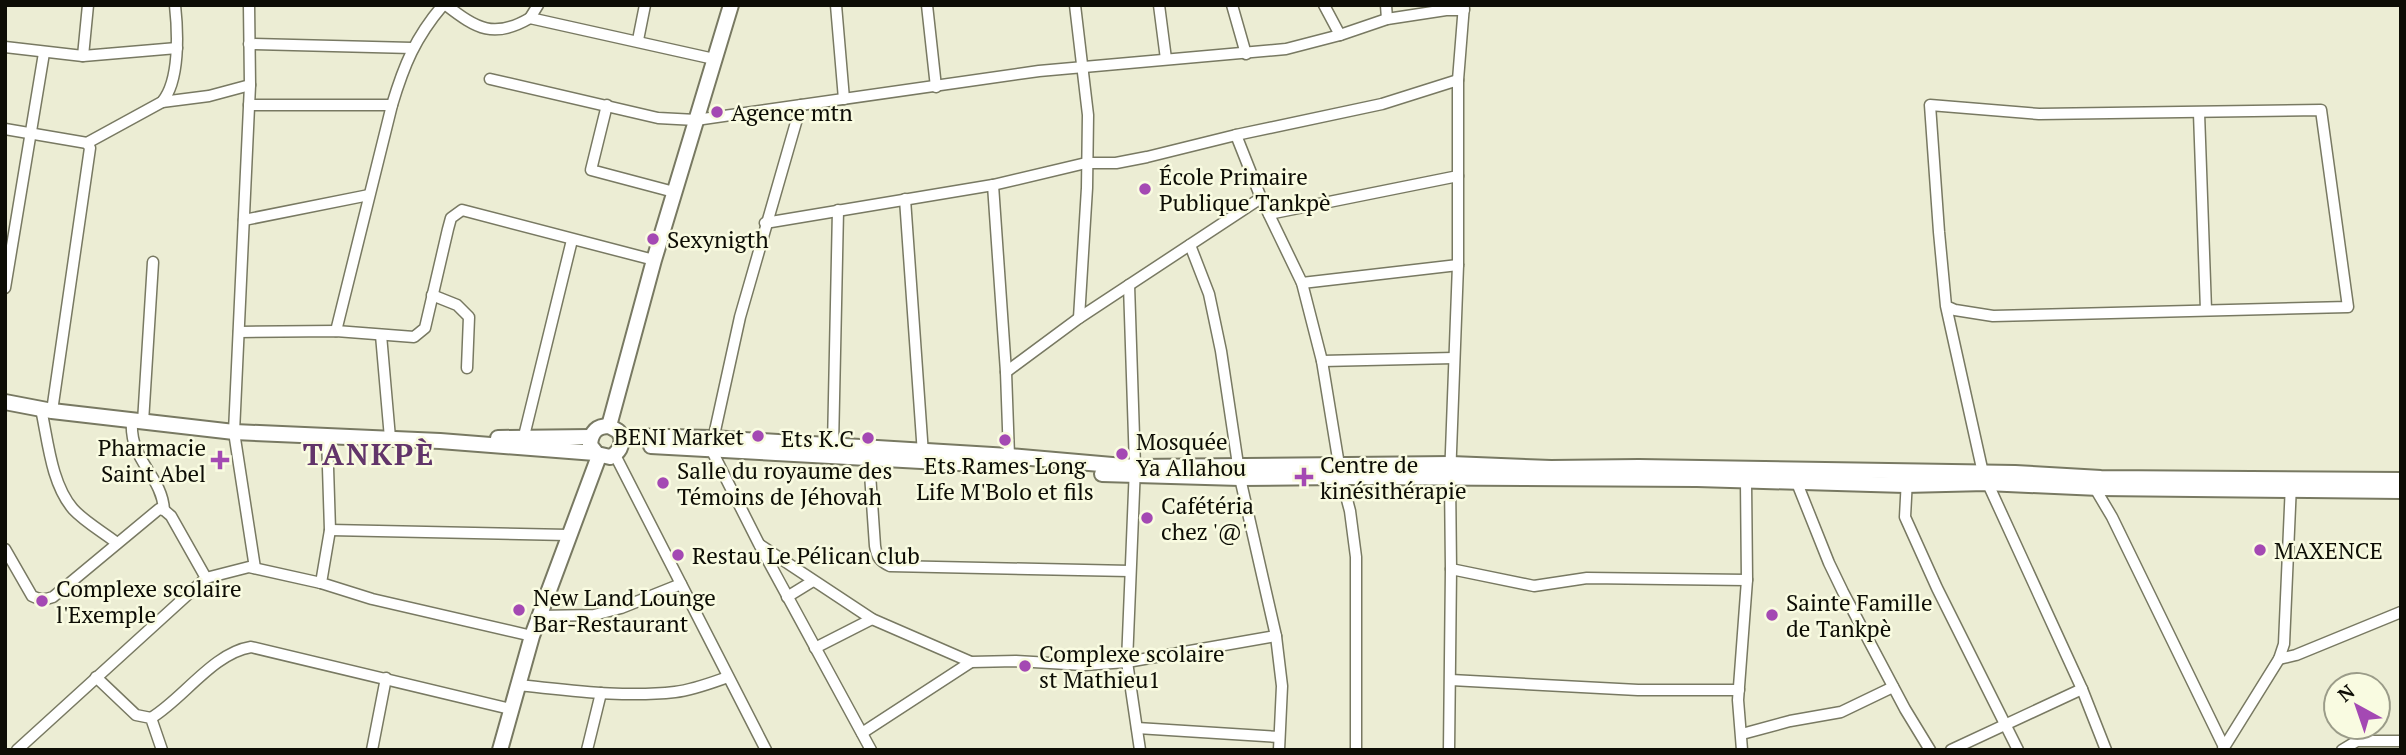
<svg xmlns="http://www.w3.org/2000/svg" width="2406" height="755" font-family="'PT Serif',serif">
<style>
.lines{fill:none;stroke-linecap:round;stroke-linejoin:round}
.street-casing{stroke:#787962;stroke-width:13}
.secondary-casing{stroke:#787962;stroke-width:18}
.street{stroke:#fff;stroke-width:10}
.secondary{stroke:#fff;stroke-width:14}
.poi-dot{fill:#a449b3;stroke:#f9fbe1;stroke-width:2.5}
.labels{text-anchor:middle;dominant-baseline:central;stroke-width:5;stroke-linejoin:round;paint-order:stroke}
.poi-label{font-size:23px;fill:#0d0d05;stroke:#f9fbe1;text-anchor:start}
.district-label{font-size:30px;font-weight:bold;letter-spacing:2px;fill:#62356a;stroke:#f9fbe1}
</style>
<rect width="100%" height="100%" fill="#ecedd4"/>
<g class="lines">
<defs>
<g id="street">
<polyline points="249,5 250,85 234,432 255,568"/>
<path d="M446 5C477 29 494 39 530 18L714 59"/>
<polyline points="836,5 844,99"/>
<polyline points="927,5 936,87"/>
<polyline points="1075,5 1088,115 1087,188 1079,318"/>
<polyline points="1159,5 1166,59"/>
<polyline points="1232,5 1246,54"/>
<polyline points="1324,5 1340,35 1387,19 1446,10 1464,10"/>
<polyline points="1386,5 1387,19"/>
<polyline points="530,18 538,5"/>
<polyline points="638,40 645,5"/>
<polyline points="249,44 412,48"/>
<polyline points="5,47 83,56 177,48"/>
<polyline points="83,56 88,5"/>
<polyline points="490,79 658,118 696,120 1039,71 1286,49 1340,35"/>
<polyline points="162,102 209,96 250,85"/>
<polyline points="249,105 392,105"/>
<polyline points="607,105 591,170 674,192"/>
<polyline points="801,105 740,317 711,449 759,544 871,750"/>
<polyline points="2199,113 2206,310"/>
<path d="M5 129 87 143 162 102C180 81 178 32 175 5"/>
<polyline points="1236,135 1261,198 1302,283 1322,361 1341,477 1350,511 1356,557 1356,750"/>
<polyline points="993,185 1006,372 1009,456"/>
<polyline points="905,199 923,454"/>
<polyline points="1269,214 1458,176"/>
<polyline points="244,220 369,195"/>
<polyline points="765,223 993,185 1086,163 1116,163 1147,157 1236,135 1382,104 1458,80"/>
<polyline points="1190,245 1209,294 1221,351 1240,478 1276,636 1282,686 1279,750"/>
<polyline points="1302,283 1458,265"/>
<polyline points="1129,285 1135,467 1127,662 1140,750"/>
<polyline points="5,288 44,53"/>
<polyline points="432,295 457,305 469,317 467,368"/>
<polyline points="1946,306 1955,310 1993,316 2348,307 2321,110 2039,114 1930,105 1939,232 1946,306 1983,473 2082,689 2106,750"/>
<path d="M336 331 392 105C404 65 415 38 443 5"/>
<polyline points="239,332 336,331 414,337 425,328 448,229 451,218 462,210 654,260"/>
<polyline points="381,335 390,438"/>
<polyline points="1322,361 1454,358"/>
<polyline points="1006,372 1079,318 1261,198"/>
<path d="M41 409C48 441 51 483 73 509 85 522 103 532 117 543"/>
<polyline points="52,411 90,148 87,143"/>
<path d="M132 421C129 461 162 475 164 510"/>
<polyline points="143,422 153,262"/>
<polyline points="327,436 330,530 321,583 372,599 532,636"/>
<polyline points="524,436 572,240"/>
<polyline points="833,446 838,210"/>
<polyline points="615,455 766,750"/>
<path d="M869 459 875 546C877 558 880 561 890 566L1130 571"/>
<polyline points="1795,478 1829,563 1843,592 1905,709 1930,750"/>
<polyline points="1907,479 1905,517 1937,588 2018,750"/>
<polyline points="2093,485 2112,517 2224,747"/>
<polyline points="330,530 568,535"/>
<polyline points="760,545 872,619 971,662 1016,661 1084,665 1127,662 1276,636"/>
<path d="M5 549 32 596C40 600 45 600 53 597L159 509 164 510 171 516 206 578"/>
<polyline points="1451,569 1534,586 1587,578 1747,580"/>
<polyline points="787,597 813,581"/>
<polyline points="539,616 594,615 621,608 681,584"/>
<polyline points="815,648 872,619"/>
<polyline points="2279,659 2296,655 2401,612"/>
<polyline points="96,677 136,715 151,718 162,750"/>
<polyline points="1451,680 1638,690 1739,690"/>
<path d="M517 685C569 690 623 698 675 692 693 690 711 683 728 677"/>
<path d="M151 718C183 699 213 653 251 647L510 709"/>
<polyline points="1137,728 1279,737"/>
<polyline points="862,733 971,662"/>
<polyline points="1742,734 1790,721 1841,712 1893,687"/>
<polyline points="2223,749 2279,659 2284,644 2291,484"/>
<polyline points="17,750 206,578 249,567 321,583"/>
<polyline points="372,750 386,678"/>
<polyline points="587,750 601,693"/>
<polyline points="1449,750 1451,569 1450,478 1458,265 1458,80 1464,5"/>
<polyline points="1742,750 1738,700 1747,580 1746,482 1749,476"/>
<polyline points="1951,750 2082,689"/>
<polyline points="2342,750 2357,741 2401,741"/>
</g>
<g id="secondary">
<polyline points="5,402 52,411 234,432 440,441 595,453"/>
<polyline points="609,426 654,260 731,5"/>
<path d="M621 436C623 446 619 453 610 457L597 454 590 445C591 433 596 426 609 426L618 431 621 436 712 438 1009 456 1135 467 1451 464 1551 468 1639 467 2015 473 2101 478 2401 480"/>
<polyline points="498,438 591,437"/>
<polyline points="651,446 994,465"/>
<polyline points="1102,474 1240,478 1341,477 1697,479 1905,485 1986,483 2099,488 2401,491"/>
<polyline points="500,750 532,636 599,456"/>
</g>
</defs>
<use href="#street" class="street-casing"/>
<use href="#secondary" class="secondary-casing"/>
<use href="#street" class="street"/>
<use href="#secondary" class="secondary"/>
</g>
<g class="poi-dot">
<circle cx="717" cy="112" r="7"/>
<circle cx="1145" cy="189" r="7"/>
<circle cx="653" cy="239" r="7"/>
<circle cx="758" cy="436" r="7"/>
<circle cx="868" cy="438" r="7"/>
<circle cx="1005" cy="440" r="7"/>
<circle cx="1122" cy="454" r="7"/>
<path d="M216.5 449.5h7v7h7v7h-7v7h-7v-7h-7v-7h7z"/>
<path d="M1300.5 466.5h7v7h7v7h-7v7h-7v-7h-7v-7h7z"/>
<circle cx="663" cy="483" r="7"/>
<circle cx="1147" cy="518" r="7"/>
<circle cx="2260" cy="550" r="7"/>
<circle cx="678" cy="555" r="7"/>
<circle cx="42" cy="601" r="7"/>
<circle cx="519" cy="610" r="7"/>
<circle cx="1772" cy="615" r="7"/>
<circle cx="1025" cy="666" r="7"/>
</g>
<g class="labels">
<g class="poi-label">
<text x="731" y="112">Agence mtn</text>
<text x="1159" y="176">École Primaire<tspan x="1159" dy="26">Publique Tankpè</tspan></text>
<text x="667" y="239">Sexynigth</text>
<text x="744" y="436" text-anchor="end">BENI Market</text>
<text x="854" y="438" text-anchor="end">Ets K.C</text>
<text x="1136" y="441">Mosquée<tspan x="1136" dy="26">Ya Allahou</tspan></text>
<text x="206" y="447" text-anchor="end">Pharmacie<tspan x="206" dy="26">Saint Abel</tspan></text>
<text x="1320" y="464">Centre de<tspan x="1320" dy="26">kinésithérapie</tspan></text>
<text x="1005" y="465" text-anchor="middle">Ets Rames Long<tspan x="1005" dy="26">Life M'Bolo et fils</tspan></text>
<text x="677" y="470">Salle du royaume des<tspan x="677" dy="26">Témoins de Jéhovah</tspan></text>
<text x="1161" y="505">Cafétéria<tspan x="1161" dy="26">chez '@'</tspan></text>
<text x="2274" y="550">MAXENCE</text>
<text x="692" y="555">Restau Le Pélican club</text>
<text x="56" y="588">Complexe scolaire<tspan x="56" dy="26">l'Exemple</tspan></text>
<text x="533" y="597">New Land Lounge<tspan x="533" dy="26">Bar-Restaurant</tspan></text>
<text x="1786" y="602">Sainte Famille<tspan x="1786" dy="26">de Tankpè</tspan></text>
<text x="1039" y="653">Complexe scolaire<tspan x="1039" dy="26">st Mathieu1</tspan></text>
</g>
<g class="district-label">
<text x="369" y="454">TANKPÈ</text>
</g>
</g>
<rect width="2406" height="755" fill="none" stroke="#0d0d05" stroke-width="14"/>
<g transform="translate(2357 706) rotate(320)"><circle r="33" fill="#f9fbe1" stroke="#9b9c89" stroke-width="2"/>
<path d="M0-5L12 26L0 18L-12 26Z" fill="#a449b3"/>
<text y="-10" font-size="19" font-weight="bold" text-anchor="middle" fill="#0d0d05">N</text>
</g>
</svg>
